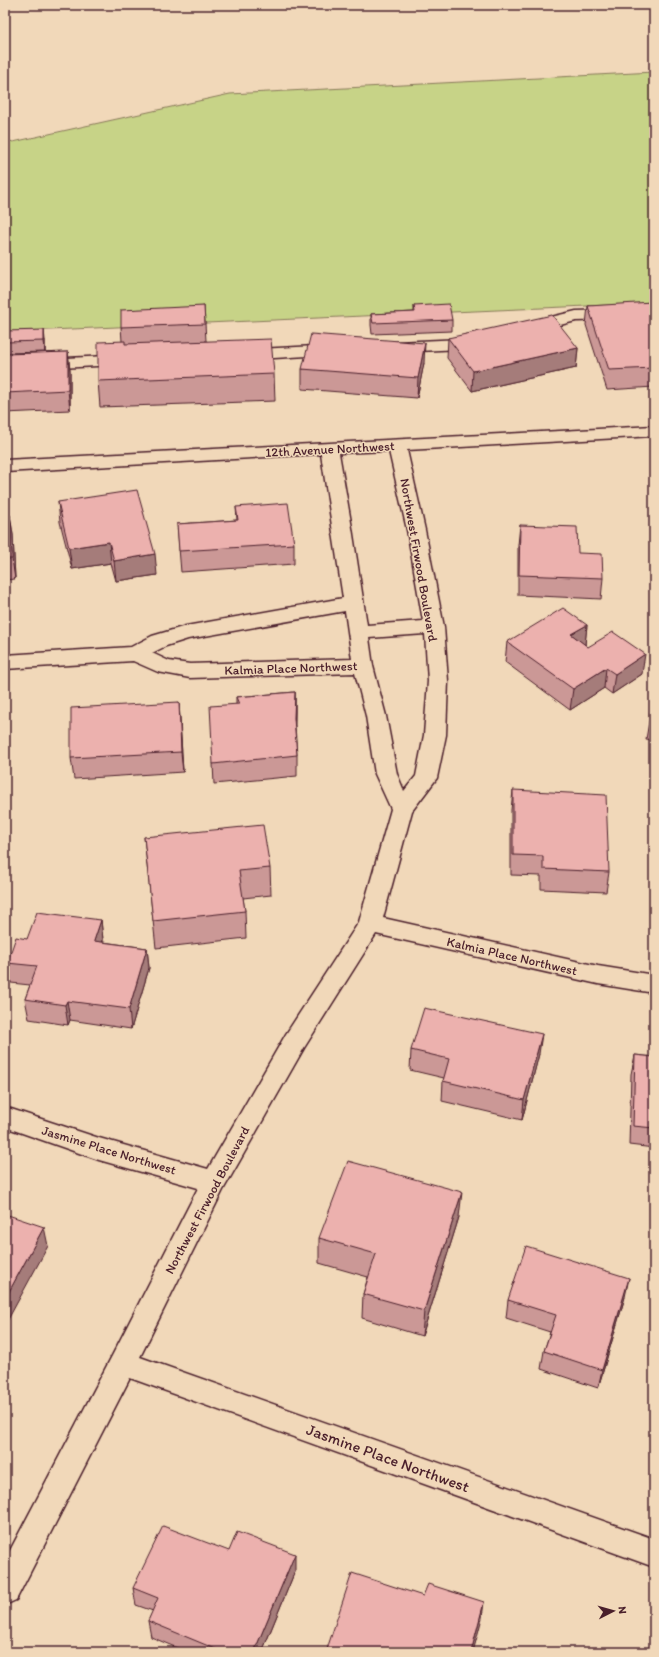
<svg xmlns="http://www.w3.org/2000/svg" width="659" height="1657" font-family="Itim,sans-serif">
<style>
.green{fill:#c7d387;stroke:#887959}
.lines{fill:none;stroke-linecap:round;stroke-linejoin:round}
.minor-casing{stroke:#4a1f2b;stroke-width:3}
.minor{fill:#f1d8b9;fill-rule:evenodd}
.wall{fill:#cb9896;stroke:#4a1f2b}
.shaded-wall{fill:#a57c7a;stroke:#4a1f2b}
.building{fill:#ecb1ae;stroke:#4a1f2b}
.labels{text-anchor:middle;dominant-baseline:central;stroke-width:3;stroke-linejoin:round;paint-order:stroke}
.street-label{font-size:13px;fill:#4a1f2b;stroke:#f1d8b9}
.near-street-label{font-size:16px;fill:#4a1f2b;stroke:#f1d8b9}
</style>
<rect width="100%" height="100%" fill="#f1d8b9"/>
<filter id="ink" filterUnits="userSpaceOnUse"><feTurbulence type="fractalNoise" baseFrequency=".025" numOctaves="2"/><feDisplacementMap in="SourceGraphic" scale="8" xChannelSelector="R" yChannelSelector="G"/><feConvolveMatrix kernelMatrix="1 2 1 2 8 2 1 2 1" color-interpolation-filters="sRGB"/></filter>
<g filter="url(#ink)">
<polygon class="green" points="654,72 654,303 5,332 5,139 13,142 230,94"/>
<g class="lines">
<defs>
<g id="minor">
<polygon points="654,309 654,319 576,321 528,333 522,332 520,328 522,324 576,311"/>
<polygon points="477,336 483,337 485,341 483,345 462,349 396,352 390,351 387,347 390,343 396,342 462,339"/>
<polygon points="335,345 341,346 344,350 341,354 242,360 236,359 233,355 236,351 242,350"/>
<polygon points="128,355 134,356 137,360 134,364 5,371 5,361"/>
<path d="M654 426V436L407 450 425 530 444 627 448 681 446 735 437 778 412 811 383 918 598 966 654 975V993L598 984 376 934 304 1048 223 1190 140 1357 654 1539V1567L130 1378 16 1600 5 1605V1560L113 1354 198 1188 99 1160 5 1127V1107L99 1138 208 1169 286 1034 359 922 391 809 375 774 366 716 355 673 190 678 158 672 133 661 5 669V655L131 647 152 636 186 626 343 598 321 454 5 472V460ZM389 451 407 530 423 621 367 625 352 528 339 453ZM345 611 352 659 190 664 169 661 152 653 166 646 188 639ZM425 634 428 681 424 735 416 776 404 791 397 774 386 716 373 666 369 638Z"/>
</g>
</defs>
<use href="#minor" class="minor-casing"/>
<use href="#minor" class="minor"/>
</g>
<g class="wall">
<polygon points="204,306 206,341 274,374 275,401 100,407 98,381 122,341 121,327"/>
<polygon points="414,306 452,320 452,331 372,334 371,325 371,314 414,312"/>
<polygon points="588,306 654,307 654,387 607,390 586,325"/>
<polygon points="5,331 45,340 45,352 5,353"/>
<polygon points="448,338 578,348 576,368 472,391 447,358"/>
<polygon points="68,352 70,371 70,410 5,413 5,354"/>
<polygon points="424,363 417,398 302,389 302,369"/>
<polygon points="58,502 157,575 116,581 111,563 72,569 60,522"/>
<polygon points="236,507 294,544 294,564 181,572 177,524 237,520"/>
<polygon points="10,515 13,535 15,579 5,580 5,516"/>
<polygon points="520,525 578,553 603,578 601,599 518,595 518,545"/>
<polygon points="587,625 585,644 588,647 642,674 612,694 604,688 570,710 505,662 507,642"/>
<polygon points="295,692 295,725 297,755 297,776 214,784 213,764 236,705 236,697"/>
<polygon points="654,693 654,740 646,739"/>
<polygon points="179,702 183,772 74,779 71,758"/>
<polygon points="513,790 609,872 606,892 541,889 541,876 511,875 511,810"/>
<polygon points="144,837 270,868 271,895 243,898 245,911 246,938 156,948"/>
<polygon points="101,920 103,940 103,942 147,948 149,968 131,1029 70,1020 68,1025 29,1019 25,999 30,985 11,983 7,963 27,939"/>
<polygon points="411,1050 539,1054 522,1120 442,1101 443,1081 444,1078 410,1070"/>
<polygon points="635,1055 654,1057 654,1148 629,1145 631,1074"/>
<polygon points="459,1217 422,1336 362,1318 363,1294 368,1277 319,1263 319,1238"/>
<polygon points="625,1297 598,1388 541,1369 544,1351 550,1332 506,1318 508,1300"/>
<polygon points="229,1551 295,1571 262,1652 187,1652 151,1637 148,1621 153,1611 136,1605 133,1588"/>
</g>
<g class="shaded-wall">
<polygon points="44,330 45,340 45,352 44,341"/>
<polygon points="425,343 424,363 417,398 418,378"/>
<polygon points="578,348 576,368 472,391 473,371"/>
<polygon points="68,352 70,371 70,410 68,390"/>
<polygon points="10,515 13,535 15,579 12,559"/>
<polygon points="109,542 111,563 72,569 69,548"/>
<polygon points="155,554 157,575 116,581 114,561"/>
<polygon points="587,625 585,645 571,634"/>
<polygon points="645,654 642,674 612,694 615,674"/>
<polygon points="606,668 604,688 570,710 573,689"/>
<polygon points="295,692 295,712 294,738 294,718"/>
<polygon points="179,702 180,722 183,772 181,752"/>
<polygon points="101,920 103,940 97,961 94,941"/>
<polygon points="147,948 149,968 131,1029 129,1009"/>
<polygon points="67,1001 70,1020 68,1025 65,1005"/>
<polygon points="542,1034 539,1054 522,1120 524,1100"/>
<polygon points="462,1192 459,1217 422,1336 424,1311"/>
<polygon points="44,1227 48,1246 5,1325 5,1299"/>
<polygon points="629,1278 625,1297 598,1388 602,1370"/>
<polygon points="295,1554 295,1571 262,1652 254,1652"/>
<polygon points="484,1602 482,1618 473,1652 471,1652"/>
</g>
<g class="building">
<polygon points="652,302 654,307 654,368 609,370 588,306"/>
<polygon points="449,304 452,320 373,323 371,314 415,312 414,306"/>
<polygon points="204,306 205,324 121,327 121,310"/>
<polygon points="552,315 578,348 473,371 448,338"/>
<polygon points="44,330 44,341 5,342 5,331"/>
<polygon points="311,334 425,343 418,378 302,369"/>
<polygon points="271,339 274,374 98,381 98,342 125,341 125,344"/>
<polygon points="68,352 68,390 5,393 5,354"/>
<polygon points="137,490 155,554 114,561 109,542 69,548 58,502"/>
<polygon points="288,503 294,544 179,551 177,524 238,520 236,507"/>
<polygon points="10,515 12,559 5,559 5,516"/>
<polygon points="520,525 577,527 578,553 602,554 603,578 519,575"/>
<polygon points="563,608 587,625 571,634 588,647 613,632 645,654 615,674 606,668 573,689 507,642"/>
<polygon points="295,692 294,718 297,755 213,764 210,706 239,704 236,697"/>
<polygon points="654,693 654,719 649,718"/>
<polygon points="179,702 181,752 71,758 71,708"/>
<polygon points="513,790 606,795 609,872 543,869 543,856 513,855"/>
<polygon points="263,825 270,868 239,871 245,911 153,921 144,837"/>
<polygon points="37,912 101,920 94,941 147,948 129,1009 67,1001 65,1005 25,999 37,966 7,963 16,937 27,939"/>
<polygon points="424,1008 542,1034 524,1100 443,1081 449,1059 411,1050"/>
<polygon points="635,1055 654,1057 654,1128 633,1126"/>
<polygon points="348,1161 462,1192 424,1311 363,1294 376,1254 319,1238"/>
<polygon points="5,1214 44,1227 5,1299"/>
<polygon points="526,1246 629,1278 602,1370 544,1351 556,1315 508,1300"/>
<polygon points="163,1526 229,1551 237,1532 295,1554 254,1652 223,1652 148,1621 158,1598 133,1588"/>
<polygon points="352,1573 423,1596 428,1584 484,1602 471,1652 326,1652"/>
</g>
</g>
<g class="labels">
<g class="street-label">
<text transform="translate(330 449) rotate(-3)">12th Avenue Northwest</text>
<text transform="translate(419 560) rotate(80)">Northwest Firwood Boulevard</text>
<text transform="translate(291 668) rotate(-2)">Kalmia Place Northwest</text>
<text transform="translate(512 956) rotate(13)">Kalmia Place Northwest</text>
<text transform="translate(109 1150) rotate(17)">Jasmine Place Northwest</text>
<text transform="translate(207 1200) rotate(-62)">Northwest Firwood Boulevard</text>
</g>
<g class="near-street-label">
<text transform="translate(388 1458) rotate(20)">Jasmine Place Northwest</text>
</g>
</g>
<rect width="659" height="1657" fill="none" stroke="#f1d8b9" stroke-width="20"/>
<rect x="10" y="10" width="639" height="1637" fill="none" stroke="#4a1f2b" stroke-width="1.5" filter="url(#ink)"/>
<g transform="translate(613 1611) rotate(84)" stroke="#f1d8b9" stroke-width="3" paint-order="stroke">
<path d="M0-3L7 15L0 10L-7 15Z" fill="#4a1f2b"/>
<text y="-6" font-size="11" font-weight="bold" text-anchor="middle" fill="#4a1f2b">N</text>
</g>
</svg>
